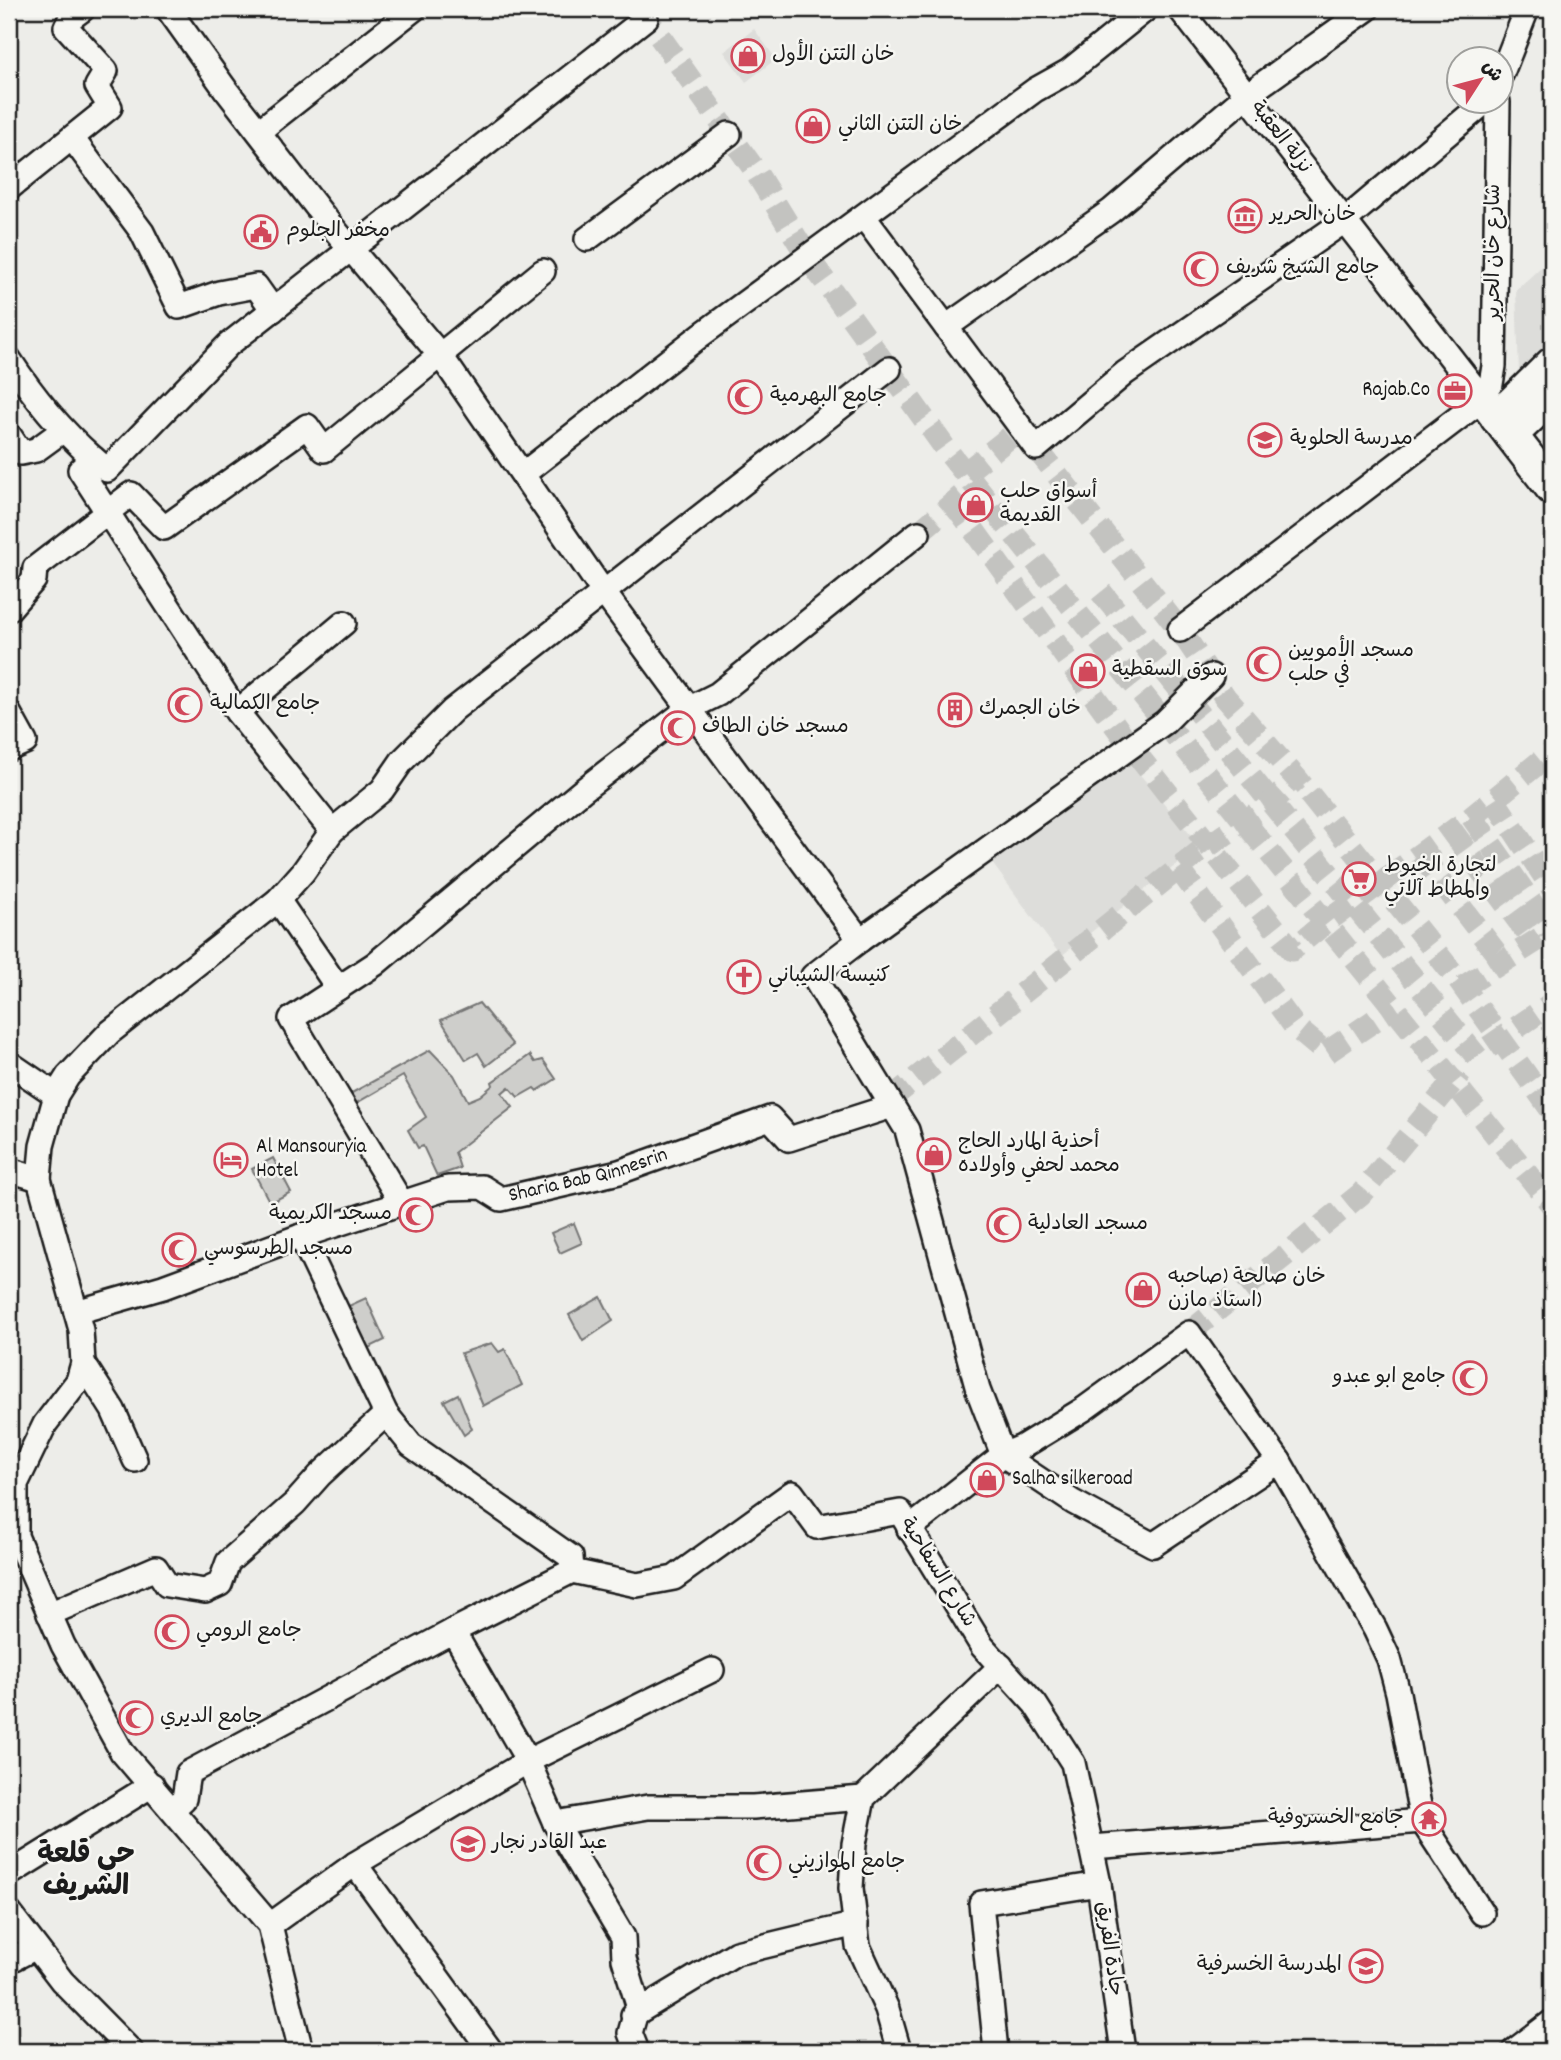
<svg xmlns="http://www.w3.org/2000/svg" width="1561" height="2060" font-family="Dekko,'Playpen Sans Arabic',sans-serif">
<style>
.built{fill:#ddddda}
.green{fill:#cececb;stroke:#757574;stroke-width:2}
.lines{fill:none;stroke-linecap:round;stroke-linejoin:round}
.street-tunnel{stroke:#c3c3c0;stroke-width:23;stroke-dasharray:23 11;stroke-linecap:butt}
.street-casing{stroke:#1c1c1c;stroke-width:28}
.secondary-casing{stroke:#1c1c1c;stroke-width:37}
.street{stroke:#f6f6f2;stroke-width:23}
.secondary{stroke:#f6f6f2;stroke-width:32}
.labels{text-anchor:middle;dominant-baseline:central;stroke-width:5;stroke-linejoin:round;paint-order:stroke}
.poi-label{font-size:21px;fill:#1c1c1c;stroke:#f6f6f2;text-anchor:start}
.street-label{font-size:21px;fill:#1c1c1c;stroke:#f6f6f2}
.district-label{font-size:28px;font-weight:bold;fill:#1c1c1c;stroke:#f6f6f2}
</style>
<rect width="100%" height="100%" fill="#edede9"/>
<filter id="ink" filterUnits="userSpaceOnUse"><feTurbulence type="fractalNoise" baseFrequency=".0143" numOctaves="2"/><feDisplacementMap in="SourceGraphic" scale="14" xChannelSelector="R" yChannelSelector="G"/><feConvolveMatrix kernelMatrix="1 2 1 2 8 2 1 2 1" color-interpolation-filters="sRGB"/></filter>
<g filter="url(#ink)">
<g class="built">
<polygon points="754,29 776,59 746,82 724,52"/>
<polygon points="1552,257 1552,342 1519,373 1516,290"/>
<polygon points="1126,758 1200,846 1061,956 992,863"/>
</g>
<g class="green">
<polygon points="479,1003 513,1045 486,1066 478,1053 466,1060 441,1020"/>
<polygon points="430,1050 454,1075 468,1101 480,1096 493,1085 492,1082 530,1055 535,1062 543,1060 556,1079 537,1091 534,1088 518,1097 509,1087 502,1093 513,1107 455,1152 460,1168 437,1176 423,1146 418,1148 408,1130 426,1117 403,1076 353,1105 348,1095"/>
<polygon points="273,1158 291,1192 270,1203 252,1169"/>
<polygon points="574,1223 582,1243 560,1253 551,1233"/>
<polygon points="601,1297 613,1321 583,1341 569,1315"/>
<polygon points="366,1298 385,1340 360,1352 340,1310"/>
<polygon points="492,1343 499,1352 505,1349 522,1385 483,1406 461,1353"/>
<polygon points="458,1394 472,1429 464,1435 444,1401"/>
</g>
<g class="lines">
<g class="street-tunnel">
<polyline points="640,9 754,169 809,259 948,452 1552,1205"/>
<polyline points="1036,448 1180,630 1225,697 1297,779 1459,981 1552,1111"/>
<polyline points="965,473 1020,429"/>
<polyline points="954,503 1131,747 1292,950 1326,922 1472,817 1552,752"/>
<polyline points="918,533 964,494"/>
<polyline points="1101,592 1477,1057"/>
<polyline points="1494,800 1552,888"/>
<polyline points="1472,817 1551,931"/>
<polyline points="1452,831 1534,942"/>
<polyline points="1420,854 1503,962"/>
<polyline points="1179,869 1295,1027 1326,1053 1396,1006"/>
<polyline points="1463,987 1547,934"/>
<polyline points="1489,1047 1552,1003"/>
<polyline points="889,1100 1198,853 1270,804 1297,779"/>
<polyline points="1189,1333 1361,1194 1461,1072"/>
</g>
<defs>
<g id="street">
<polyline points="168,9 226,90 329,223 441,356 602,590 860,940 813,976 907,1130 978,1390 1003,1455 1073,1502 1153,1545 1279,1461"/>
<polyline points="1180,9 1483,399"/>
<polyline points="1502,73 1527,9"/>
<polyline points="259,131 414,9"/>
<polyline points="72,138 142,232 179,307 219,293 256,286 273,310"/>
<polyline points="9,188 110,107 97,86 106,71 66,27 71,18 83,9"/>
<polyline points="864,217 1036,448 1125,373 1343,222 1485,102"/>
<polyline points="587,239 729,134"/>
<polyline points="946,327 1111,211 1247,95 1367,9"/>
<path d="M9 359C33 396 59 428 93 458L80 470 237 712 332 831 303 872 278 900 109 1033 68 1076 56 1095 42 1146 39 1179 81 1330 83 1363 78 1381 45 1424 16 1484V1536L63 1645 122 1752 270 1925 301 2051"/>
<polyline points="9,435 21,453 36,450 62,431"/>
<polyline points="93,458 107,470 228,345 646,18"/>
<polyline points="523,474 701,335 1035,90 1069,71 1146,9"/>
<polyline points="9,609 34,580 35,568 131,494 164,528 307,426 324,450 543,271"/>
<polyline points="1180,630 1483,399 1491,384 1494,366 1498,102"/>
<polyline points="237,712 344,623"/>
<polyline points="9,713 25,742 9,749"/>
<polyline points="332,831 382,790 402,761 453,710 889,369"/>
<polyline points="278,900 338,988"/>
<polyline points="860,940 1165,722 1211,676"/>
<polyline points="9,1063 56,1095"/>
<polyline points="9,1170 39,1179"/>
<polyline points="401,1202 291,1019 375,964 582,791 688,709 718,694 918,533"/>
<path id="s1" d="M76 1312 163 1287 301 1236 448 1188 482 1187 501 1199 619 1172 770 1118 789 1139 892 1106"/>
<polyline points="83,1363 113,1410 135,1460"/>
<polyline points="909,1529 1003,1455 1022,1447 1084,1409 1189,1333 1279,1461 1375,1629 1389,1659 1398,1693 1422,1821 1482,1913"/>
<polyline points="572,1571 637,1585 674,1578 792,1493 817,1527 900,1512 982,1646 1035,1704 1073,1763 1099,1884 1123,2051"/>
<polyline points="49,1614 156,1568 167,1585 205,1591 220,1584 228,1562 295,1503 320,1475 386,1414"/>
<polyline points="453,1631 528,1761 555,1823 623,1937 624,1959 638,2005 630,2033 637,2051"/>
<polyline points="173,1809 184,1799 188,1773 453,1631 572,1571 571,1557 411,1445 386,1414 301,1236"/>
<polyline points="555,1823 648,1807 753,1807 863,1798"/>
<polyline points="1092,1847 1422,1821"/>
<polyline points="355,1864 491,2051"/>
<polyline points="9,1874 152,1785"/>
<polyline points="9,1912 62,1981 131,2051"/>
<polyline points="270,1925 355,1864 528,1761 712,1670"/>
<polyline points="9,1961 34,1948"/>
<polyline points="633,2015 736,1953 856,1924"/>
<polyline points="899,2051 887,2009 858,1946 851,1888 854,1844 863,1798 1001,1666"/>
<polyline points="996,2051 981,1903 1099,1884"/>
<polyline points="1514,2051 1552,2022"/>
</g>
<g id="secondary">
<polyline points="1483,399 1552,488"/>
<polyline points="1497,418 1552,364"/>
<polyline points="1511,435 1552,396"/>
</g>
</defs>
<use href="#street" class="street-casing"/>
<use href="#secondary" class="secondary-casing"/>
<use href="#street" class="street"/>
<use href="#secondary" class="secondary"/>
</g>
</g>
<defs>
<symbol id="shop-ring" viewBox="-11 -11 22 22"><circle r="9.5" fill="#f6f6f2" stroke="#d1495b" stroke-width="1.5"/><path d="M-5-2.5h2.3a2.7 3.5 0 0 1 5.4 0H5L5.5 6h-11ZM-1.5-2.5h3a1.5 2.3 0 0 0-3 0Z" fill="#d1495b"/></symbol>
<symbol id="museum-ring" viewBox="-11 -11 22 22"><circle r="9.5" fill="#f6f6f2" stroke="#d1495b" stroke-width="1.5"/><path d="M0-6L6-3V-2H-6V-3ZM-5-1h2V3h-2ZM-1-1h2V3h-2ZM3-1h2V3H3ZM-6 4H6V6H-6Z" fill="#d1495b"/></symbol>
<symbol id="civic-ring" viewBox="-11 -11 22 22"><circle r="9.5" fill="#f6f6f2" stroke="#d1495b" stroke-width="1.5"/><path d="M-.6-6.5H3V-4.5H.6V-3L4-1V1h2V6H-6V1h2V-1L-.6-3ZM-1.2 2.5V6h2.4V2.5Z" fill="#d1495b"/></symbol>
<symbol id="mosque-ring" viewBox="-11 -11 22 22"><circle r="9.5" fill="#f6f6f2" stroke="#d1495b" stroke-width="1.5"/><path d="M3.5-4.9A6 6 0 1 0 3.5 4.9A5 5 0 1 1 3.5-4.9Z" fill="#d1495b"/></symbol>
<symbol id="office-ring" viewBox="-11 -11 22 22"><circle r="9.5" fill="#f6f6f2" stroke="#d1495b" stroke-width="1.5"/><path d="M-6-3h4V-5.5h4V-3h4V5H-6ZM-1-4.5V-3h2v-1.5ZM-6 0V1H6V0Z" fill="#d1495b"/></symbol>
<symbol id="school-ring" viewBox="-11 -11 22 22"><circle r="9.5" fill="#f6f6f2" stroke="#d1495b" stroke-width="1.5"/><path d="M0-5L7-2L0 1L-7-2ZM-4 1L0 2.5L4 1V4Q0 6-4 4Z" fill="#d1495b"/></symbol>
<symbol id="building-ring" viewBox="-11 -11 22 22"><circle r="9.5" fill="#f6f6f2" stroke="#d1495b" stroke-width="1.5"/><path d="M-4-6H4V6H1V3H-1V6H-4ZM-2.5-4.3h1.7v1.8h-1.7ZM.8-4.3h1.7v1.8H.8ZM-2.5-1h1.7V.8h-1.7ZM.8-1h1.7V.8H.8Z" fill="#d1495b"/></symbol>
<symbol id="supermarket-ring" viewBox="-11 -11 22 22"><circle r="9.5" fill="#f6f6f2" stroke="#d1495b" stroke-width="1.5"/><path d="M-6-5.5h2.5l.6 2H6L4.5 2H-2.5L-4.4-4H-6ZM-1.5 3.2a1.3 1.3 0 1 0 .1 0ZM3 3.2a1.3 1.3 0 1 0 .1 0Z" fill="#d1495b"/></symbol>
<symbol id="church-ring" viewBox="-11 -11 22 22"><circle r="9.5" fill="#f6f6f2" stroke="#d1495b" stroke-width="1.5"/><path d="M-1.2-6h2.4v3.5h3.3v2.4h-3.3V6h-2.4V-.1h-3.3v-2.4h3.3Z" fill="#d1495b"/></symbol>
<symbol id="hotel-ring" viewBox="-11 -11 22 22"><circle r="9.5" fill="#f6f6f2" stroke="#d1495b" stroke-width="1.5"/><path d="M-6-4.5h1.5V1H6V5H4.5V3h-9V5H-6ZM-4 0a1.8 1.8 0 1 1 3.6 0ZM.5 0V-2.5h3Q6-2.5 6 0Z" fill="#d1495b"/></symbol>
<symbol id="temple-ring" viewBox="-11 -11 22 22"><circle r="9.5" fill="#f6f6f2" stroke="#d1495b" stroke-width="1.5"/><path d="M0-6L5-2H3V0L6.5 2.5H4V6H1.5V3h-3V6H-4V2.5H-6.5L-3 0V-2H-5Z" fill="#d1495b"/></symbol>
</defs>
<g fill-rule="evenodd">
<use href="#shop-ring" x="729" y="37" width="38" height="38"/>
<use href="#shop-ring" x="794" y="107" width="38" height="38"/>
<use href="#museum-ring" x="1226" y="197" width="38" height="38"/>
<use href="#civic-ring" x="242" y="213" width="38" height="38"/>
<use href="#mosque-ring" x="1182" y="250" width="38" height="38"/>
<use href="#office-ring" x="1436" y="372" width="38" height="38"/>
<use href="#mosque-ring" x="726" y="378" width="38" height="38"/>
<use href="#school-ring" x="1246" y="421" width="38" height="38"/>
<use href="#shop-ring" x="957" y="486" width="38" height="38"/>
<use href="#mosque-ring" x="1245" y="645" width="38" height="38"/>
<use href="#shop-ring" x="1069" y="652" width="38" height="38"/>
<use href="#mosque-ring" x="166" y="686" width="38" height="38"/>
<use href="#building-ring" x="936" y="691" width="38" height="38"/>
<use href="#mosque-ring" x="659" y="709" width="38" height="38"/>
<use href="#supermarket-ring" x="1340" y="860" width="38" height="38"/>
<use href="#church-ring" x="725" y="958" width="38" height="38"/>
<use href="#shop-ring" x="915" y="1136" width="38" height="38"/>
<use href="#hotel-ring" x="212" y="1141" width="38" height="38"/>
<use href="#mosque-ring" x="397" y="1196" width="38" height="38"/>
<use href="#mosque-ring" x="985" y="1206" width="38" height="38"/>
<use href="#mosque-ring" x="160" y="1231" width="38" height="38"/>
<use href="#shop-ring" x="1124" y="1271" width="38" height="38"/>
<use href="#mosque-ring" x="1451" y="1359" width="38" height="38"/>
<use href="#shop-ring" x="968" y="1461" width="38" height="38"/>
<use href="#mosque-ring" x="153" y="1613" width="38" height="38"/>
<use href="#mosque-ring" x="117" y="1699" width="38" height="38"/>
<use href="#temple-ring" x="1410" y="1800" width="38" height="38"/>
<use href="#school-ring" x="449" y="1825" width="38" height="38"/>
<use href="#mosque-ring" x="745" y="1844" width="38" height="38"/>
<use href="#school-ring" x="1347" y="1947" width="38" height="38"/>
</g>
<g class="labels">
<g class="poi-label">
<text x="772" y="56">خان التتن الأول</text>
<text x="838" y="126">خان التتن الثاني</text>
<text x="1270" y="216">خان الحرير</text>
<text x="286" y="232">مخفر الجلوم</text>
<text x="1226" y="269">جامع الشيخ شريف</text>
<text x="1430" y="391" text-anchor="end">Rajab.Co</text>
<text x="770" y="397">جامع البهرمية</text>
<text x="1290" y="440">مدرسة الحلوية</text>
<text x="1000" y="493">أسواق حلب<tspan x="1000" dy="24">القديمة</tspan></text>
<text x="1288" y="652">مسجد الأمويين<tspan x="1288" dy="24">في حلب</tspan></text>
<text x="1112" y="671">سوق السقطية</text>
<text x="210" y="705">جامع الكمالية</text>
<text x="979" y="710">خان الجمرك</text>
<text x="702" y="728">مسجد خان الطاف</text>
<text x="1384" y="867">لتجارة الخيوط<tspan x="1384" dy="24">والمطاط آلاتي</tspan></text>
<text x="768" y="977">كنيسة الشيباني</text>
<text x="958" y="1143">أحذية المارد الحاج<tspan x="958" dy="24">محمد لحفي وأولاده</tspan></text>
<text x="256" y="1148">Al Mansouryia<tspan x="256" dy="24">Hotel</tspan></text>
<text x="392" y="1215" text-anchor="end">مسجد الكريمية</text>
<text x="1028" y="1225">مسجد العادلية</text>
<text x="204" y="1250">مسجد الطرسوسي</text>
<text x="1168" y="1278">خان صالحة (صاحبه<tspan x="1168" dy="24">استاذ مازن)</tspan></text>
<text x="1446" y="1378" text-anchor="end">جامع ابو عبدو</text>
<text x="1012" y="1480">Salha silkeroad</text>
<text x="196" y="1632">جامع الرومي</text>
<text x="160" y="1718">جامع الديري</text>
<text x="1404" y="1819" text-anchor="end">جامع الخسروفية</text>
<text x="492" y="1844">عبد القادر نجار</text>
<text x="788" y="1863">جامع الموازيني</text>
<text x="1342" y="1966" text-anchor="end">المدرسة الخسرفية</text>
</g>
<g class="street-label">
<text transform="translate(1280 138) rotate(52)">نزلة العقبة</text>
<text transform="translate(1495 252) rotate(-90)">شارع خان الحرير</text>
<text stroke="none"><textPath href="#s1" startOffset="539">Sharia Bab Qinnesrin</textPath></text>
<text transform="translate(937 1573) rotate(58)">شارع السفاحية</text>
<text transform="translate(1108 1949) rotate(82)">جادة الفريق</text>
</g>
<g class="district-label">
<text x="86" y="1857">حي قلعة<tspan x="86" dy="32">الشريف</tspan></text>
</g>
</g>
<rect width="1561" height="2060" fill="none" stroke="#f6f6f2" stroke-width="35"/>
<rect x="18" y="18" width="1526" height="2025" fill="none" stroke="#1c1c1c" stroke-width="2.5" filter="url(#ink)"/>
<g transform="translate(1480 80) rotate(54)"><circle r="33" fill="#f6f6f2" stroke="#9f9f9c" stroke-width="2"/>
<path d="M0-5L12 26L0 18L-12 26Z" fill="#d1495b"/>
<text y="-10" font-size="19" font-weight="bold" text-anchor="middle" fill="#1c1c1c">ش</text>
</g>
</svg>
